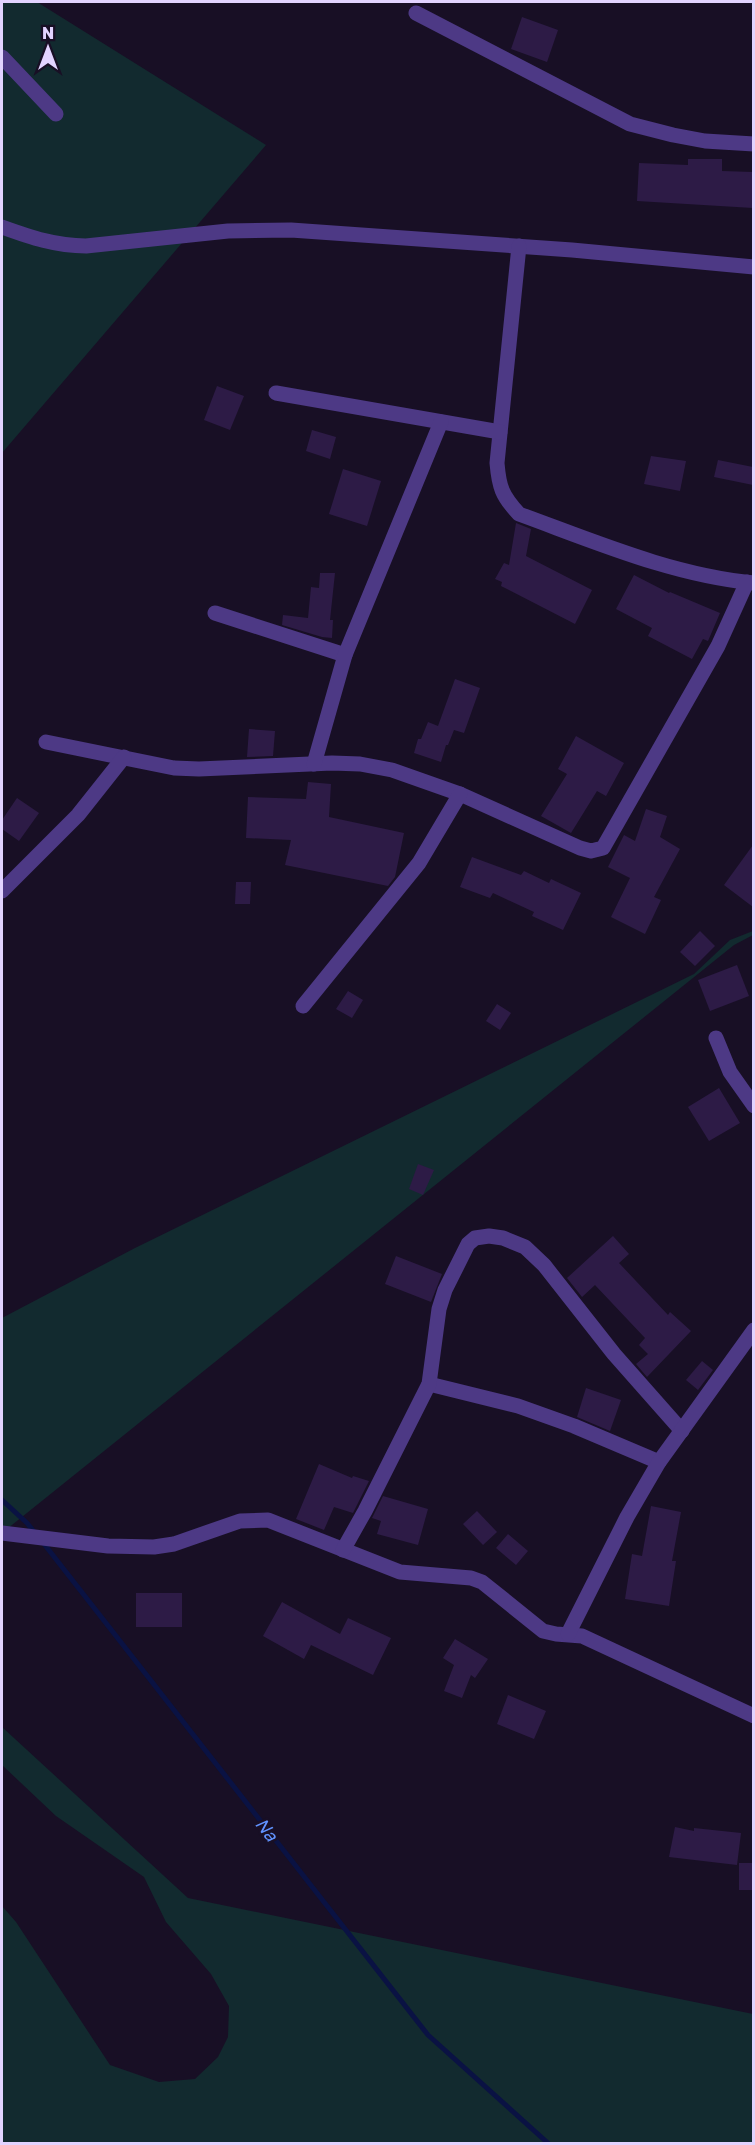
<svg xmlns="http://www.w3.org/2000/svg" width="755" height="2145" font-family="'Golos Text',sans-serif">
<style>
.green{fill:#122a2f}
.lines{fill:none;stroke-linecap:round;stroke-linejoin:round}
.stream{stroke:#0a1243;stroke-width:5}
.building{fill:#2d1b46}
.minor{stroke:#4d3985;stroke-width:15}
.labels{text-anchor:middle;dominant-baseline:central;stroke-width:5;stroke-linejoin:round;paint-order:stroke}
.water-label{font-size:18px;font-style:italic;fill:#6193ff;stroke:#180f25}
</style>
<rect width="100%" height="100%" fill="#180f25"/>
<g class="green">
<polygon points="2,2 37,2 266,145 2,453"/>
<polygon points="753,931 753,935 734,945 2,1533 2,1318 135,1248 694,974 730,940"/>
<polygon points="2,1727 188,1898 753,2014 753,2143 2,2143 2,1906 16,1922 110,2065 159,2082 195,2079 218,2057 228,2037 229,2006 211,1974 166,1922 144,1877 56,1816 2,1765"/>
</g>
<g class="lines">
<g class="stream">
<polyline points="2,1500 27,1523 35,1533"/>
<polyline points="41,1540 428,2035 549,2144"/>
</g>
</g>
<g class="building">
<polygon points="522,17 558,30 547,62 511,49"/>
<polygon points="688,159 722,159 722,171 753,172 753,208 637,201 639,163 688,165"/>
<polygon points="217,386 244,396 230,430 204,420"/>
<polygon points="312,430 336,437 330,459 306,451"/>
<polygon points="651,456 686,461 680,491 644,484"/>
<polygon points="718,460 753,467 753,485 714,477"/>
<polygon points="343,469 381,481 367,526 329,514"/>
<polygon points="516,523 531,529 526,556 592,590 575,624 501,586 502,582 495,579 504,563 509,565"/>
<polygon points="320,573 335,573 330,620 333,620 332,638 322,637 282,625 283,615 308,618 311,587 319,588"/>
<polygon points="634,575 669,593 670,592 720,613 708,641 703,639 692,659 648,636 652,628 616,609"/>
<polygon points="455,679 480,688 464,733 454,730 448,745 446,745 441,762 414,753 418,739 421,739 428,722 438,726"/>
<polygon points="249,729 275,731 273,756 247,757"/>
<polygon points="576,736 624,763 606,796 597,791 571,833 541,816 567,774 558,769"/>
<polygon points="308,782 331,784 329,817 404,833 395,877 388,886 285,865 291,840 246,838 248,797 306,799"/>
<polygon points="17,798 39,813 19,841 2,829 2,820"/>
<polygon points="646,809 667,816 660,837 680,849 654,897 661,900 645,934 611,917 630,878 608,867 624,835 635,841"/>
<polygon points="753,845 753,907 724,885"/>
<polygon points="472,857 521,875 524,871 549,883 551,879 581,893 563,930 532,916 534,912 493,893 490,898 460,887"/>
<polygon points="236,882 251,882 250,904 235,904"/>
<polygon points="700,931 715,946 695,966 680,952"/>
<polygon points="737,965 749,996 710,1011 698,980"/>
<polygon points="348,991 363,1000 352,1018 336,1009"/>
<polygon points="497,1004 511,1013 500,1030 486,1021"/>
<polygon points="719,1088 740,1123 709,1141 688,1107"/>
<polygon points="418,1164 434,1170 423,1195 409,1189"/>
<polygon points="613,1236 629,1254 619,1263 668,1315 670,1312 691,1331 647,1377 636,1364 648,1354 639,1345 645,1338 595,1285 582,1297 567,1278"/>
<polygon points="396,1256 442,1274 431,1302 385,1284"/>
<polygon points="702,1361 713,1370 698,1390 686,1380"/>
<polygon points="586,1388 621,1400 610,1431 577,1417"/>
<polygon points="319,1464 352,1478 353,1476 369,1481 353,1513 334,1507 324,1530 296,1519"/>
<polygon points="383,1496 428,1509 418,1545 377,1534 381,1521 372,1518"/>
<polygon points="651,1506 681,1512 672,1561 676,1561 669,1606 625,1599 632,1554 642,1556"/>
<polygon points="477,1511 497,1532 483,1545 463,1524"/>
<polygon points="508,1534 528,1551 516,1565 496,1548"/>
<rect x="136" y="1593" width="46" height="34"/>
<polygon points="282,1602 340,1634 348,1618 391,1638 373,1675 311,1645 304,1659 263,1636"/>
<polygon points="455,1639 488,1659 475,1678 471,1675 462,1698 444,1691 454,1665 443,1658"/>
<polygon points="508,1695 546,1711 534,1739 497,1724"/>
<polygon points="675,1827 694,1831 694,1828 741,1833 737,1865 669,1857"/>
<rect x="739" y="1863" width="14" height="27"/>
</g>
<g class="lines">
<g class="minor">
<polyline points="416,13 630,124 673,135 705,141 754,144"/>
<polyline points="2,57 56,114"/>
<path d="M2 227C30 237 55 246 86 246L228 231 291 230 572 250 754 267"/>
<path d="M519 246 497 463C499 487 502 496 519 514 596 542 672 575 754 583"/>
<polyline points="276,393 500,432"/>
<polyline points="215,613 345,655"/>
<polyline points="46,742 174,768 199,769 332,763 360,764 392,770 460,794 580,848 591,851 603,848 718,646 747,582"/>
<polyline points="314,764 345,655 441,422"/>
<polyline points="2,891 78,815 124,757"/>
<polyline points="303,1006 419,863 460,794"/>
<polyline points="716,1038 730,1072 754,1106"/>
<polyline points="429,1384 518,1406 574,1426 659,1462"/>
<polyline points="2,1533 108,1546 154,1547 174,1544 240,1521 268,1520 400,1572 471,1578 482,1582 543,1631 556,1634 582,1636 754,1716"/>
<polyline points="343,1550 365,1511 429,1384 439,1309 445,1290 468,1244 475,1238 489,1236 503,1238 525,1247 544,1265 614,1354 682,1431"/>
<polyline points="568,1634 627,1517 659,1462 754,1330"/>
</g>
</g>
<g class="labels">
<g class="water-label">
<text transform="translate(267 1829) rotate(52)">Na</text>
</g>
</g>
<rect width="755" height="2145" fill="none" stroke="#e2d3ff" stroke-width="6"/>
<g transform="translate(48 48)" stroke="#180f25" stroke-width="4.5" paint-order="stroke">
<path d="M0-4.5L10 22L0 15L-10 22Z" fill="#e2d3ff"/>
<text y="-9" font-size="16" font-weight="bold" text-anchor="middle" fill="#e2d3ff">N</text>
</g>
</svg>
